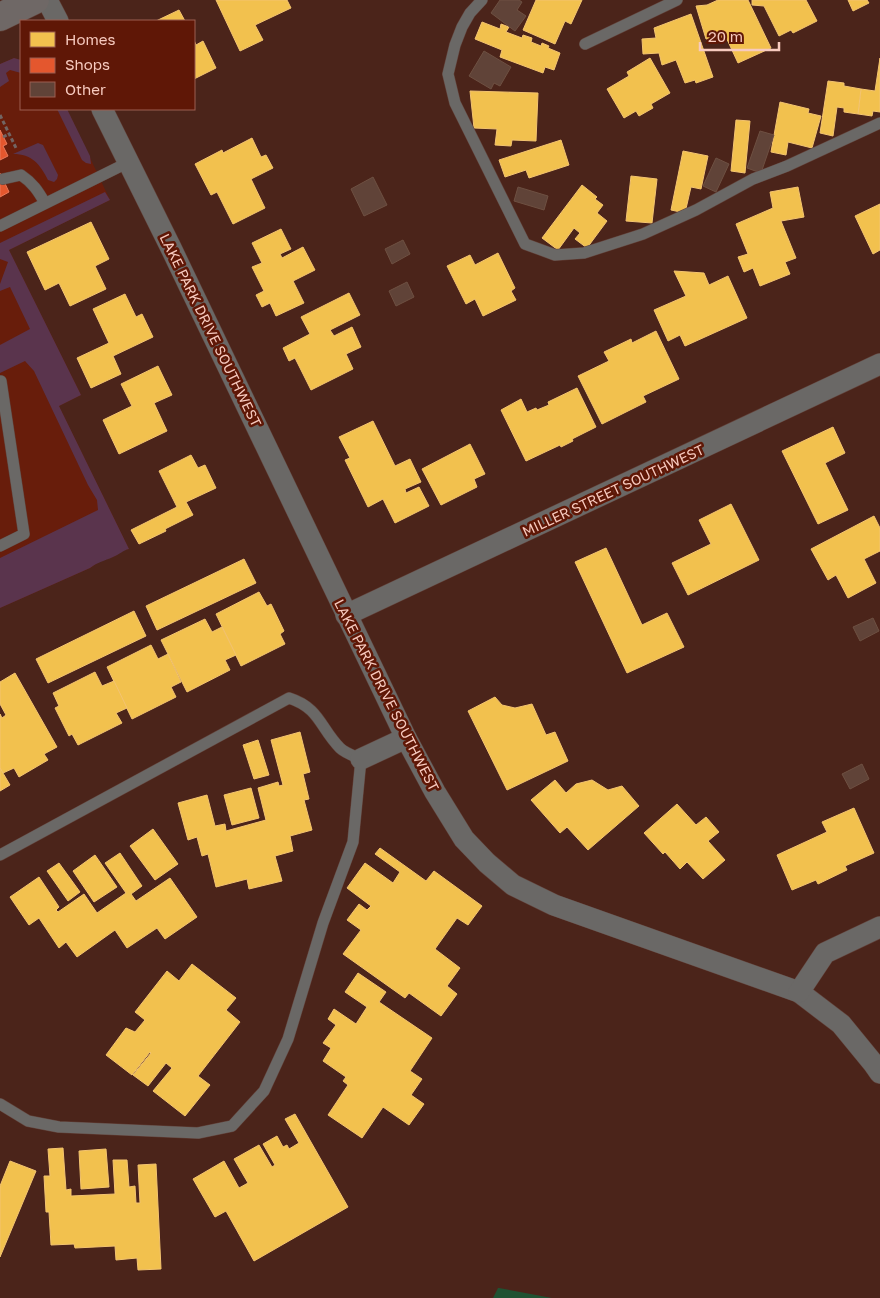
<svg xmlns="http://www.w3.org/2000/svg" width="880" height="1298" font-family="'Golos Text',sans-serif">
<style>
.built{fill:#681d0b}
.green{fill:#5a344d}
.water{fill:#205232}
.homes{fill:#f2c14e;stroke:#f4c470}
.shops{fill:#e4572e;stroke:#ea7a5a}
.building{fill:#604338;stroke:#6e5042}
.lines{fill:none;stroke-linecap:round;stroke-linejoin:round}
.service-casing{stroke:#624139;stroke-width:12}
.minor-casing{stroke:#624139;stroke-width:22}
.secondary-casing{stroke:#624139;stroke-width:29}
.path{stroke:#726563;stroke-width:3;stroke-dasharray:4 2.5;stroke-linecap:butt}
.service{stroke:#6a6866;stroke-width:11}
.minor{stroke:#6a6866;stroke-width:21}
.secondary{stroke:#6f6866;stroke-width:28}
.labels{text-anchor:middle;dominant-baseline:central;stroke-width:5;stroke-linejoin:round;paint-order:stroke}
.street-label{font-size:14px;fill:#f7cabf;stroke:#5f1706}
</style>
<rect width="100%" height="100%" fill="#4b241a"/>
<polygon class="built" points="14,58 21,60 21,109 67,109 110,200 9,250 81,395 59,406 129,549 123,550 115,556 100,561 90,568 0,608 0,64"/>
<g class="green">
<polygon points="14,58 21,60 21,73 10,70 6,73 9,81 0,87 0,64"/>
<polygon points="57,109 67,109 90,156 91,164 86,163 82,160"/>
<path d="M38 143 43 145 58 175 57 179 54 182 48 180C40 164 32 154 13 154Z"/>
<path d="M105 192 110 200 9 250 81 395 59 406 129 549C123 550 119 555 113 557 104 561 98 562 90 568L0 608V558L98 510 97 500 88 485 34 371 25 361 0 373V345L30 329 10 287 0 291V284L8 262 0 259V243Z"/>
</g>
<polygon class="water" points="498,1288 499,1288 552,1298 493,1298"/>
<g class="homes">
<polygon points="216,0 287,0 291,8 255,25 263,40 240,51"/>
<polygon points="536,0 582,0 571,24 565,21 555,44 523,30"/>
<polygon points="718,0 748,0 771,48 738,63 725,35 720,38 706,39 696,6 707,5"/>
<polygon points="752,0 806,0 817,21 793,33 791,30 779,36 764,6 752,5"/>
<polygon points="848,0 867,0 869,3 853,11"/>
<polygon points="179,10 185,21 156,21"/>
<polygon points="691,14 713,77 696,83 695,80 685,83 676,60 662,65 659,53 643,54 642,39 656,38 654,28"/>
<polygon points="482,22 500,29 501,24 509,27 506,32 522,38 523,35 532,38 531,42 541,46 542,43 549,46 548,48 560,53 554,70 545,67 543,73 500,57 502,50 475,39"/>
<polygon points="194,40 196,45 203,41 216,68 194,79"/>
<polygon points="650,58 670,93 651,104 653,108 639,116 636,111 624,118 607,89 629,76 627,72"/>
<polygon points="880,58 880,112 873,111 872,116 858,114 861,89 875,91"/>
<polygon points="828,81 844,83 844,86 861,89 858,114 844,112 844,108 837,107 833,136 820,133"/>
<polygon points="470,91 538,93 536,141 512,140 511,146 495,145 497,129 474,128"/>
<polygon points="780,102 809,109 808,113 821,116 812,148 788,142 786,155 771,152"/>
<polygon points="736,120 750,121 745,173 731,171"/>
<polygon points="252,138 261,157 266,155 273,168 251,179 265,208 233,224 217,192 211,195 195,164 222,150 223,153"/>
<polygon points="561,140 569,165 529,178 526,170 505,177 499,160"/>
<polygon points="683,151 708,156 701,189 691,187 685,213 671,210"/>
<polygon points="631,176 657,179 652,223 626,221"/>
<polygon points="582,185 597,197 595,199 603,205 597,213 607,221 587,248 575,239 580,233 574,228 558,250 542,238"/>
<polygon points="798,187 804,217 781,221 796,258 785,262 790,274 760,286 753,268 744,272 738,257 748,254 736,224 773,208 770,192"/>
<polygon points="880,204 880,250 873,254 855,216"/>
<polygon points="91,222 109,259 95,266 106,289 70,306 59,283 45,290 27,252"/>
<polygon points="281,229 291,249 280,254 282,258 303,247 315,270 293,281 304,303 276,316 270,303 262,307 256,295 264,291 252,267 262,263 252,243"/>
<polygon points="498,253 515,288 511,291 516,300 483,316 475,299 466,304 447,266 470,255 475,265"/>
<polygon points="674,271 704,273 709,285 728,276 747,318 685,346 680,335 668,341 654,310 686,296"/>
<polygon points="349,293 360,315 330,330 334,336 352,327 361,347 346,354 353,369 311,390 295,358 289,361 283,348 310,334 301,317"/>
<polygon points="125,294 136,317 142,314 153,337 113,356 121,374 91,388 77,358 109,343 93,309"/>
<polygon points="656,331 679,379 643,396 646,402 602,424 578,376 609,361 604,352 631,339 632,343"/>
<polygon points="158,366 172,395 154,403 167,431 119,454 103,420 132,406 121,384"/>
<polygon points="577,388 596,427 572,439 573,441 561,447 560,445 526,461 501,410 521,399 527,412 536,408 537,410 549,405 548,402"/>
<polygon points="373,421 395,466 410,459 421,482 405,489 406,493 419,487 429,506 395,523 383,499 368,507 345,460 350,458 339,437"/>
<polygon points="833,427 845,453 825,463 848,510 818,524 782,451"/>
<polygon points="470,444 485,474 474,479 477,487 441,505 422,469"/>
<polygon points="191,455 198,468 205,465 216,488 186,502 193,515 165,529 166,531 139,544 131,530 177,507 159,471"/>
<polygon points="731,504 759,560 688,595 672,563 711,544 699,520"/>
<polygon points="874,516 880,528 880,551 864,559 876,583 848,598 836,575 828,580 811,549"/>
<polygon points="606,548 642,625 667,613 684,647 627,673 575,562"/>
<polygon points="244,559 256,583 157,630 146,606"/>
<polygon points="259,592 267,606 271,604 284,631 280,634 285,644 241,666 216,614"/>
<polygon points="134,611 146,636 48,683 36,659"/>
<polygon points="205,619 212,632 222,627 236,655 225,660 230,670 187,692 161,640"/>
<polygon points="151,645 158,659 168,654 181,682 171,687 176,697 132,719 107,667"/>
<polygon points="95,672 102,686 114,681 127,708 116,713 122,723 78,745 72,734 69,736 55,708 59,706 53,693"/>
<polygon points="15,673 57,747 44,754 48,760 19,777 14,768 3,773 0,768 0,714 2,718 6,715 0,704 0,682"/>
<polygon points="495,697 502,705 515,708 532,704 546,735 555,732 568,761 507,790 468,711"/>
<polygon points="300,732 310,772 303,774 309,799 304,800 312,830 290,836 293,851 275,856 282,881 249,889 247,879 216,887 208,854 202,856 197,837 188,840 178,803 207,795 215,826 225,824 226,831 266,820 258,788 278,782 279,786 283,785 271,740"/>
<polygon points="258,740 269,775 254,779 243,745"/>
<polygon points="0,768 10,785 0,791"/>
<polygon points="555,780 566,793 576,784 592,780 608,790 622,786 639,806 588,850 567,827 560,833 531,800"/>
<polygon points="251,788 259,818 232,825 224,795"/>
<polygon points="677,804 696,825 706,817 719,832 708,841 725,860 703,879 687,862 680,869 665,852 663,854 644,833"/>
<polygon points="854,808 874,853 845,866 847,870 818,884 816,880 792,890 777,855 827,832 822,822"/>
<polygon points="153,829 178,864 155,880 130,846"/>
<polygon points="380,848 426,881 434,871 482,906 468,925 457,918 435,949 460,968 447,986 457,994 441,1016 409,993 405,998 343,954 361,930 347,920 359,904 367,910 371,906 347,888 365,863 393,883 400,872 375,854"/>
<polygon points="120,853 142,886 131,894 136,901 170,878 197,917 165,939 157,928 127,948 115,930 77,957 66,942 59,948 39,918 29,925 10,897 39,877 59,907 56,910 58,912 84,894 97,913 126,893 105,863"/>
<polygon points="95,855 117,887 94,902 73,871"/>
<polygon points="59,863 80,892 68,901 47,871"/>
<polygon points="192,964 236,998 226,1010 240,1022 198,1076 210,1085 185,1116 153,1091 172,1068 166,1063 148,1086 133,1075 151,1053 150,1052 132,1075 106,1055 126,1028 135,1032 145,1020 135,1012 167,971 179,981"/>
<polygon points="358,973 386,992 379,1002 432,1038 410,1071 422,1079 411,1095 424,1104 409,1125 383,1107 362,1138 328,1115 348,1085 343,1081 346,1077 323,1061 331,1048 323,1043 336,1025 328,1019 334,1009 356,1024 367,1007 345,992"/>
<polygon points="295,1114 348,1207 254,1261 226,1211 215,1217 193,1179 224,1161 239,1188 248,1183 234,1159 259,1145 272,1167 275,1165 263,1144 277,1136 283,1147 287,1145 289,1149 299,1143 285,1119"/>
<polygon points="63,1148 66,1190 71,1189 71,1196 115,1194 113,1160 127,1160 129,1187 135,1186 136,1203 140,1203 138,1165 156,1164 161,1269 138,1270 137,1258 116,1260 115,1246 75,1248 74,1244 51,1245 49,1212 46,1212 44,1176 50,1176 48,1149"/>
<polygon points="106,1149 109,1187 81,1189 79,1151"/>
<polygon points="10,1161 36,1171 0,1257 0,1186"/>
</g>
<g class="shops">
<polygon points="0,130 7,144 3,146 8,156 0,160"/>
<polygon points="0,173 9,192 0,197"/>
</g>
<g class="building">
<polygon points="500,0 519,0 522,2 517,10 526,16 515,31 491,13"/>
<polygon points="484,51 511,67 500,86 494,83 491,89 469,76"/>
<polygon points="760,131 774,135 761,173 747,168"/>
<polygon points="716,158 729,164 716,192 703,186"/>
<polygon points="373,177 387,205 364,216 351,189"/>
<polygon points="518,187 548,196 544,210 514,201"/>
<polygon points="403,240 410,254 392,264 385,249"/>
<polygon points="407,282 414,297 396,306 389,291"/>
<polygon points="873,618 879,631 860,641 853,627"/>
<polygon points="862,764 869,779 850,789 842,774"/>
</g>
<g class="lines">
<defs>
<g id="service">
<polyline points="482,0 470,13 462,27 455,45 448,74 455,103 525,244 555,255 584,253 643,234 696,210 753,179 787,166 880,123"/>
<polyline points="585,44 677,0"/>
<path d="M3 179 21 175C33 183 38 191 45 203"/>
<polyline points="0,226 129,162"/>
<polyline points="0,546 24,534 1,381"/>
<path d="M0 855 289 698C320 708 320 728 340 748 345 753 354 756 361 759L353 842 323 923 288 1039 264 1091 232 1126 198 1133 59 1127 28 1121 0 1104"/>
</g>
<g id="minor">
<polyline points="47,0 58,21"/>
<polyline points="102,109 171,248 406,738 435,792 464,839 487,863 513,885 554,905 799,992 841,1024 873,1063 880,1073"/>
<polyline points="346,615 880,364"/>
<polyline points="361,759 406,738"/>
<polyline points="799,992 825,953 880,927"/>
</g>
<polyline id="secondary" points="0,17 35,0"/>
</defs>
<use href="#service" class="service-casing"/>
<use href="#minor" class="minor-casing"/>
<use href="#secondary" class="secondary-casing"/>
<g class="path">
<polyline points="0,115 17,150"/>
<polyline points="3,137 9,134"/>
</g>
<use href="#service" class="service"/>
<use href="#minor" class="minor"/>
<use href="#secondary" class="secondary"/>
</g>
<g class="labels">
<g class="street-label">
<text transform="translate(211 330) rotate(64)">LAKE PARK DRIVE SOUTHWEST</text>
<text transform="translate(613 490) rotate(-25)">MILLER STREET SOUTHWEST</text>
<text transform="translate(387 695) rotate(63)">LAKE PARK DRIVE SOUTHWEST</text>
</g>
</g>
<rect x="20" y="20" width="175" height="90" fill="#5f1706" stroke="#9c5f50"/>
<rect x="30" y="32" width="25" height="15" fill="#f2c14e" stroke="#9c5f50"/>
<text x="65" y="45" font-size="15" fill="#f7cabf">Homes</text>
<rect x="30" y="58" width="25" height="15" fill="#e4572e" stroke="#9c5f50"/>
<text x="65" y="70" font-size="15" fill="#f7cabf">Shops</text>
<rect x="30" y="82" width="25" height="15" fill="#604338" stroke="#9c5f50"/>
<text x="65" y="95" font-size="15" fill="#f7cabf">Other</text>
<path d="M700 42v8h79v-8" fill="none" stroke="#f7cabf" stroke-width="2.5"/>
<text x="708" y="42" font-size="15" fill="#f7cabf" stroke="#5f1706" stroke-width="4" paint-order="stroke">20 m</text>
</svg>
